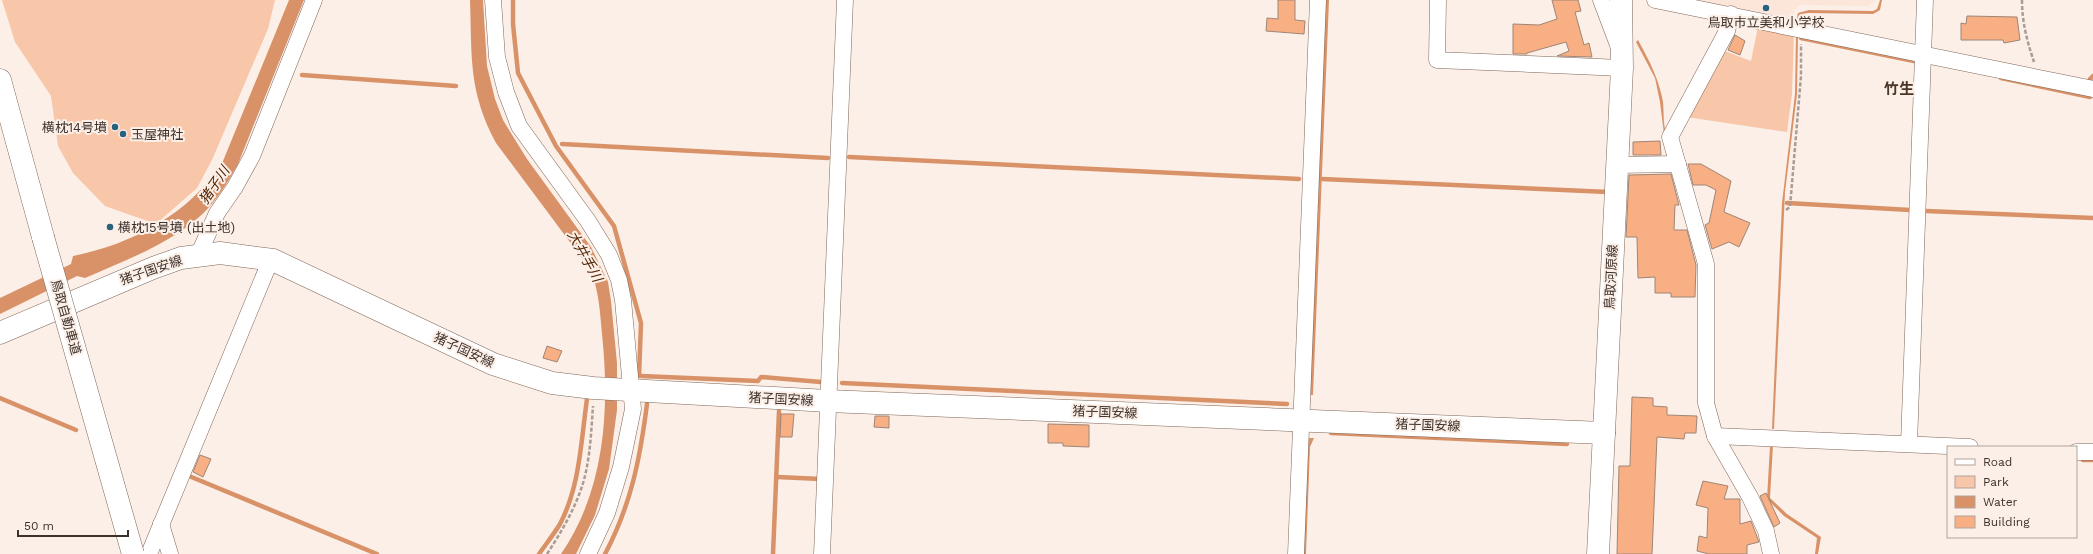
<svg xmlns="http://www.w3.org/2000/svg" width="2093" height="554" font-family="'Work Sans','Noto Sans JP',sans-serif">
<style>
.built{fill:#fce6d9}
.green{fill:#f8c6a9}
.water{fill:#d99267}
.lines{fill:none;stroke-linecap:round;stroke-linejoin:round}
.stream{stroke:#d99267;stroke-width:4.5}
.building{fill:#f7af83;stroke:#a08576}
.street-casing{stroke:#806657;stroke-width:17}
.secondary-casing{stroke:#806657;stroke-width:23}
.primary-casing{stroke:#806657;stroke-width:23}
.highway-casing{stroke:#806657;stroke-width:23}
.path{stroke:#a89c95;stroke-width:2.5;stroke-dasharray:4 2;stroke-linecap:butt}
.street{stroke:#fff;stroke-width:16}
.secondary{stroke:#fff;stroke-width:22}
.primary{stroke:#fff;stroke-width:22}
.highway{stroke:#fff;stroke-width:22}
.highway-bridge-casing{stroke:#806657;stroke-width:23;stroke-linecap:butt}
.highway-bridge{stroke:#fff;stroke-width:22}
.poi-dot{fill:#2a617c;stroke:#fbefe8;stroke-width:1.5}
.labels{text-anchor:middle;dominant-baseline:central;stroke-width:4;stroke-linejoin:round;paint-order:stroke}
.poi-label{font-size:13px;fill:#3d322b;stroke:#fbefe8;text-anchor:start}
.street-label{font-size:13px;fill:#3d322b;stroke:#fbefe8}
.water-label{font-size:14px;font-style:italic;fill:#532604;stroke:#fbefe8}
.quarter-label{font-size:15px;font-weight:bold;fill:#4a3426;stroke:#fbefe8}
</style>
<rect width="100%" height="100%" fill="#fbefe8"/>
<polygon class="built" points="1696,0 1877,0 1868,6 1800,5 1794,10 1793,20"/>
<g class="green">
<polygon points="2,0 275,0 268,29 212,160 197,188 156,224 105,206 73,173 58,146 51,96 15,42"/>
<polygon points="1758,27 1794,34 1792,94 1787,132 1686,117 1722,50 1751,61"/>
</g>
<g class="water">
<path d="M289 0H304L238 164C230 178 222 192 211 205 181 240 126 260 85 278L77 276 0 314V298L71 264 73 256C133 244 191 213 223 161Z"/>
<path d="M470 0H483L487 66 495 99 503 120 527 159 591 247 608 282 611 301 617 363V410L609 469 595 515 576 554H561C605 490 610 409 602 334 600 312 599 290 590 269L496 143C468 91 472 56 470 0Z"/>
<polygon points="1324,0 1329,0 1313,395 1308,395"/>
<polygon points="1880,0 1882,0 1880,10 1873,14 1808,13 1802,14 1799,21 1796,21 1798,13 1809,10 1873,11 1877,9"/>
<polygon points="1796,36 1798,36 1797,94 1785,192 1774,429 1772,429 1782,203 1795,94"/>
<path d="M1638 40C1649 60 1659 79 1663 102 1664 112 1663 123 1666 133L1664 134 1660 102 1655 78 1636 42Z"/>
<polygon points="1306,438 1314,438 1310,447 1306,554 1302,554"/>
<polygon points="1773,445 1770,498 1787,514 1821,537 1818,554 1815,554 1817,538 1784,516 1767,499 1770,446"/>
</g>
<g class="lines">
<g class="stream">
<polyline points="513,0 513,24 518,73 556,146 614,226 641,323 639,376"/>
<polyline points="1801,38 1914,61"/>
<polyline points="302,75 456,86"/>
<polyline points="2001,78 2090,97"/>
<polyline points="2090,79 2093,76"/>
<polyline points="562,144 828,158"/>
<polyline points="849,157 1299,179"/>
<polyline points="1322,179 1608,192 1608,189"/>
<polyline points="1787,203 1910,210"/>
<polyline points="1926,211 2093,218"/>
<polyline points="641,376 758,381 761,377 821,382"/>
<polyline points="842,383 1287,404"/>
<polyline points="0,398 76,430"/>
<polyline points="1331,433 1567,444"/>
<polyline points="2083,460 2093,460"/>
<polyline points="189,476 377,554"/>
<polyline points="777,477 821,479"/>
<path d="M539 554C546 544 554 534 560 524 580 486 581 441 587 399"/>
<path d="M605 554C631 505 640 459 647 404"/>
<polyline points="773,554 779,411"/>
</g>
</g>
<g class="building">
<polygon points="1278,0 1295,0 1295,20 1305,21 1304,34 1266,31 1267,18 1278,19"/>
<polygon points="1552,0 1578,0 1581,11 1575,12 1584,45 1589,43 1592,57 1557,56 1569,51 1566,42 1527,53 1527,54 1513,54 1513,24 1539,25 1557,19"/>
<polygon points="1967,16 2017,17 2020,40 2004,43 2003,40 1961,40 1961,23 1966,24"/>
<polygon points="1735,35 1745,41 1740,55 1728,50"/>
<polygon points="1660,141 1661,155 1633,155 1633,142"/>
<polygon points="1688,164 1701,164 1731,181 1724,212 1750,223 1739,247 1729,242 1712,249 1705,225 1709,223 1716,190 1706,185 1693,185"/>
<polygon points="1671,174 1679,205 1675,205 1674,230 1687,230 1696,265 1695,297 1671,297 1671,293 1655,293 1655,277 1638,278 1637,237 1626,237 1629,175"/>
<polygon points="547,346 562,351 557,362 543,358"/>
<polygon points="1632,397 1653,398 1653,406 1667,407 1667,415 1697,416 1696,433 1685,433 1684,439 1657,437 1652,554 1617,554 1619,466 1630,466"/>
<polygon points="781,414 794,414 792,437 780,437"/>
<polygon points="875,416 889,416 889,428 874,427"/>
<polygon points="1048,424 1089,425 1089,447 1063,446 1063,443 1048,443"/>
<polygon points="200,455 211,459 203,477 193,472"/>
<polygon points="1703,481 1728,486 1724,499 1740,499 1740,524 1751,521 1759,542 1747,545 1747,554 1709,554 1697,551 1699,536 1707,538 1708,508 1696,505"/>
<polygon points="1766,493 1780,523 1774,527 1760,496"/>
</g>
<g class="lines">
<defs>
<g id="street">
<polyline points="493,0 497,57 506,92 519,126 588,221 609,255 619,280 623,300 633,409 621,467 607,513 588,554"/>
<polyline points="1438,0 1437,60 1622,68"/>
<polyline points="1601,0 1618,45"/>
<polyline points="1655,0 2093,89"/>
<polyline points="1731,14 1727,31 1670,137 1706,264 1706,403 1715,436 1750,497 1766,531 1771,554"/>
<polyline points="1616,165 1678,164"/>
<polyline points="198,256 217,213 235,187 252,156 314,0"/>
<polyline points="1715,436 1970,447"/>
<polyline points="1909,444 1925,0"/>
<polyline points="2076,452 2093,452"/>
<polyline points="161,524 170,554"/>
<polyline points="149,554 271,259"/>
<polyline points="822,554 845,0"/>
<polyline points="1296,554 1318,0"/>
</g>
<polyline id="secondary" points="0,333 153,268 181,258 220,253 273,260 493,364 552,383 593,388 828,401 1604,433"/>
<polyline id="primary" points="1598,554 1622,68 1621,0"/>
<polyline id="highway" points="0,80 43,237"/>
</defs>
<use href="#street" class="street-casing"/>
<use href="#secondary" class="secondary-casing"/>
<use href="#primary" class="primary-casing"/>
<use href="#highway" class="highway-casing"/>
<g class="path">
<path d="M2022 0C2022 22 2027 41 2034 62"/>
<polyline points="1786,210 1790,207 1801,76 1801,44"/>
<path d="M547 554C560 534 572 514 580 492 590 466 591 434 593 406"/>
</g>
<use href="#street" class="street"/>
<use href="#secondary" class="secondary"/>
<use href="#primary" class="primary"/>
<use href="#highway" class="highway"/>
<defs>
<polyline id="highway-bridge" points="43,237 133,554"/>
</defs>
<use href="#highway-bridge" class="highway-bridge-casing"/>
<use href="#highway-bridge" class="highway-bridge"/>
</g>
<g class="poi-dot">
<circle cx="1766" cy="8" r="4"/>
<circle cx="115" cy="127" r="4"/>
<circle cx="123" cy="134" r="4"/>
<circle cx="110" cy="227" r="4"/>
</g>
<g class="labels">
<g class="poi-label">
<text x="1766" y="22" text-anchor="middle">鳥取市立美和小学校</text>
<text x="107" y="127" text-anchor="end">横枕14号墳</text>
<text x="131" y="134">玉屋神社</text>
<text x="118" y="227">横枕15号墳 (出土地)</text>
</g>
<g class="street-label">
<text transform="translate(151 270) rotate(-19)">猪子国安線</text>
<text transform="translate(1611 277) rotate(-87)">鳥取河原線</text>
<text transform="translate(66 317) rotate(74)">鳥取自動車道</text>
<text transform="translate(464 350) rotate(25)">猪子国安線</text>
<text transform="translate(781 399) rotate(3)">猪子国安線</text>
<text transform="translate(1105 412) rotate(2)">猪子国安線</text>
<text transform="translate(1428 425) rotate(2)">猪子国安線</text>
</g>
<g class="water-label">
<text transform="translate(214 185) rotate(-56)">猪子川</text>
<text transform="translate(585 256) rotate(61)">大井手川</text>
</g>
<g class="quarter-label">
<text x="1899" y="89">竹生</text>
</g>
</g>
<rect x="1947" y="446" width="130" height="92" fill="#fbefe8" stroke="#afa39c"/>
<rect x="1955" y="459" width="20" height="6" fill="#ffffff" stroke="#afa39c"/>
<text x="1983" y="466" font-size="12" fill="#3d322b">Road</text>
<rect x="1955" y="476" width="20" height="12" fill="#f8c6a9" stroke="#afa39c"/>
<text x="1983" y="486" font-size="12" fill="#3d322b">Park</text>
<rect x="1955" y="496" width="20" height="12" fill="#d99267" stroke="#afa39c"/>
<text x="1983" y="506" font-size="12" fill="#3d322b">Water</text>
<rect x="1955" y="516" width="20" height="12" fill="#f7af83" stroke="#afa39c"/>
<text x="1983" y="526" font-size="12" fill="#3d322b">Building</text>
<path d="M18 530v6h110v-6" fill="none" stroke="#3d322b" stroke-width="2"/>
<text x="24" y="530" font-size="12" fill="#3d322b" stroke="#fbefe8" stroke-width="3" paint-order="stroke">50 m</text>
</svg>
